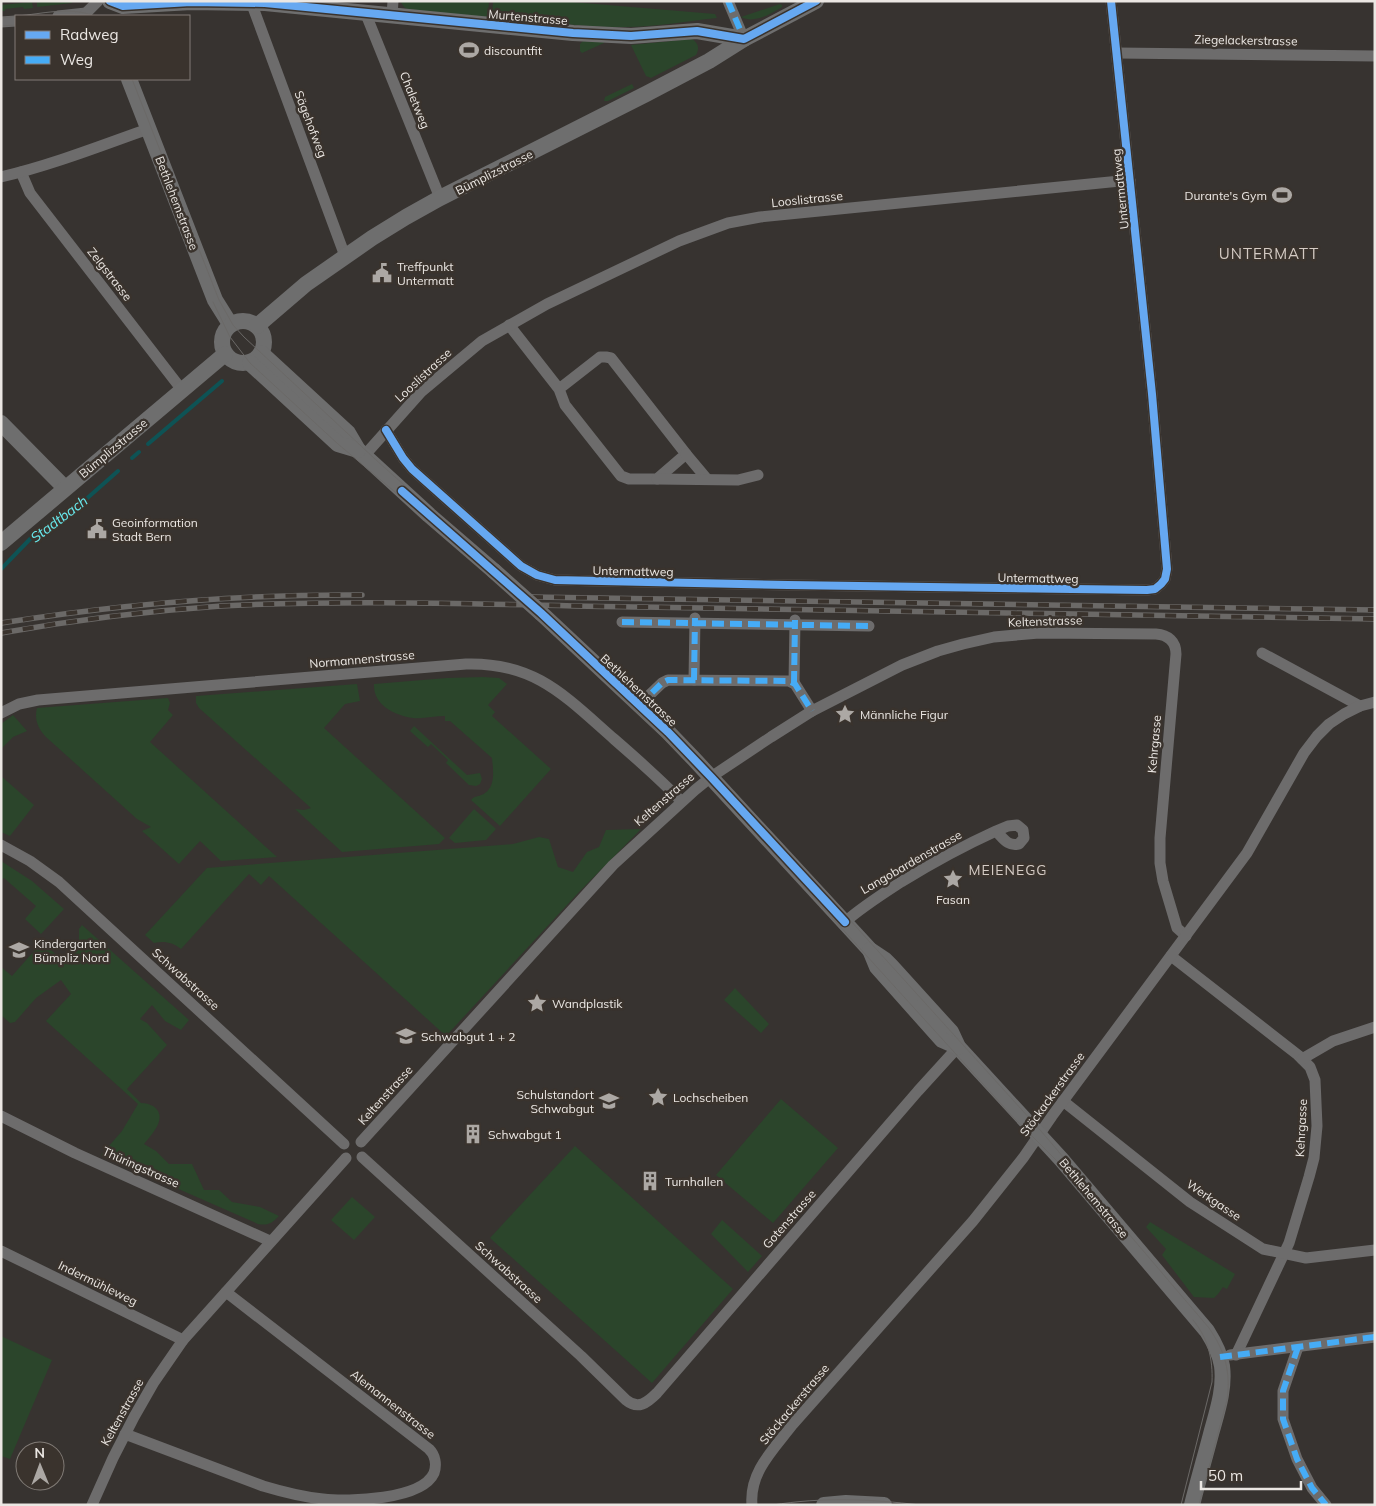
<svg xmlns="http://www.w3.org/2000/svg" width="1376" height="1506" font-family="Mulish,sans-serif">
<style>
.green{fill:#2b452b}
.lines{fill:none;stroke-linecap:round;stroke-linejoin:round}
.stream{stroke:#0e5355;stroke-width:4}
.street{stroke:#6d6c6c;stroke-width:11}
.secondary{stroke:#6e6e6e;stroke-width:16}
.tram{stroke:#6b6967;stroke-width:1}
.rail-casing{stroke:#6b6967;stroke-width:5.5}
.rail{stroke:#3a332d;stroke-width:4;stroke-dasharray:11;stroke-linecap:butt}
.secondary-bridge{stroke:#6e6e6e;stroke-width:16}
.quiet{stroke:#46acf6;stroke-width:6;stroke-dasharray:12 6;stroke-linecap:butt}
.cycleway-casing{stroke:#3a332d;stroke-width:11}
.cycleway{stroke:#66a8f1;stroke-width:8}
.labels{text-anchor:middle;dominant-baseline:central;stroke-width:5;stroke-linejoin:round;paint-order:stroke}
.street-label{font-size:12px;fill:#ebe7e3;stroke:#3a332d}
.poi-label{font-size:12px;fill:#ebe7e3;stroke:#3a332d;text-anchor:start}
.water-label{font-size:14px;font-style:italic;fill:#68e9ed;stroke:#3a332d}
.neighbourhood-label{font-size:14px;letter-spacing:1px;fill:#d4cbc4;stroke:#3a332d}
.quarter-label{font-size:15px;letter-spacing:1px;fill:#d4cbc4;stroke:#3a332d}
</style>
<rect width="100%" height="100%" fill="#373330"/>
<g class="green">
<polygon points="37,1 72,1 72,3 37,7"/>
<polygon points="400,1 489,1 488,17 450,14 407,9 404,7"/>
<path d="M493 1H560L715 14 717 18C686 21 656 27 625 27 580 28 536 20 492 16Z"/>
<polygon points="32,2 33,8 24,9 23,7 5,9 5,11 1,11 1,5"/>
<path d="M780 4 782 5V7C771 14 754 24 741 17Z"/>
<path d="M692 39C698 43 700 48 696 55L651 78 646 76 631 45Z"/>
<polygon points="583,41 604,42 604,43 582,53 580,51 580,44"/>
<polygon points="632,84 634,88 608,101 604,101 605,97"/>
<path d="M483 677 499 678 507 684 488 705 495 712 492 716 551 769 500 826 471 800C475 795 480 797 485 793 496 785 493 769 492 758L450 721H445V716C435 716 423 719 413 718 394 715 373 705 374 684L447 678Z"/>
<polygon points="357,684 360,701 345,704 324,728 445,838 439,844 342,852 295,809 304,810 311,808 199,708 196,703 196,696"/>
<path d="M168 698 170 703 168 710 173 715 150 742 277 857 221 861 200 841 179 864 142 831 151 827 137 819 46 737C38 729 34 719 37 708Z"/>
<polygon points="13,715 27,731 13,737 1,749 1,724"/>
<polygon points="414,726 467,775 480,773 482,779 480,784 476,786 469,785 446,763 448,760 431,744 428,747 410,731"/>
<polygon points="1,776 34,805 10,836 1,832"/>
<polygon points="474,809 496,829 486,840 455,843 449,838"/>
<path d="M641 829 579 892 446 1036 269 876 261 885 249 874 181 949C172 942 164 941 154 943L145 935 207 868 513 844 539 837 549 839 558 867 573 872 587 852 599 847 606 830Z"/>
<polygon points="1,861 32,881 64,909 41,934 25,919 36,906 4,878 1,880"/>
<path d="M82 925 189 1020 181 1030 165 1021 152 1005 140 1019 147 1023 167 1045 127 1089 141 1103C146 1103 149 1104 153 1106 169 1117 152 1134 144 1144L156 1151 169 1164H192L204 1190H219L232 1202 260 1207 279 1216C272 1223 268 1226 258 1224L101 1155 122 1131 138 1104 46 1021 71 994 61 980 36 998 15 1022 10 1023 1 1015V967L12 976 42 942 62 960 79 941V929Z"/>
<polygon points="735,988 769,1024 761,1033 724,1000"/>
<polygon points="781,1099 838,1148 773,1223 716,1175"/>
<polygon points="575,1146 733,1289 652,1383 490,1238"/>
<polygon points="352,1197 375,1217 354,1240 331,1220"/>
<polygon points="722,1220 762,1256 748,1272 711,1234"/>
<polygon points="1150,1222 1235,1274 1227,1289 1223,1287 1218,1294 1214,1298 1194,1297 1162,1255 1166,1249 1146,1227"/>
<polygon points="1,1336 52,1360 10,1459 1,1456"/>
</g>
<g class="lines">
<g class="stream">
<polyline points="148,444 222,381"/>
<polyline points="132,458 139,452"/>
<polyline points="1,569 32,537 55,519 84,501 118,471"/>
</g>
<g class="street">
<polyline points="728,1 744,39"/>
<polyline points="251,2 345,256"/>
<polyline points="365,12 440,198"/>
<polyline points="392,15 393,1"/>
<polyline points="58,16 86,13"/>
<polyline points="83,16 98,1"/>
<polyline points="1,22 16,21"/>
<polyline points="1117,53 1375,56"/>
<polyline points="21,172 30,193 182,390"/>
<path d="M1 177C52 165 100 146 148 129"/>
<polyline points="509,325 559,389 565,405 621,476 629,479 657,479 686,454 611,358 606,357 600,357 559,389"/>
<polyline points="386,430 403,458 412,469 521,566 537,575 555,580 788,585 1147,590 1155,589 1161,584 1165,579 1167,569 1152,394 1111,1"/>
<polyline points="686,454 707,479"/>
<polyline points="364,456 421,392 482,341 547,304 679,241 728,223 760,217 1130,180"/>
<polyline points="657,479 738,480 758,475"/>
<polyline points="622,622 869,626"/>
<polyline points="1262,653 1360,706"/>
<polyline points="694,680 695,618"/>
<polyline points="794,683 795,620"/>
<polyline points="639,705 662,683 668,680 789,681 795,684 812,711"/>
<path d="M1 713 19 704 38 700 466 664C535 662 565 696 614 739 637 759 660 779 681 801"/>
<polyline points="1,845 30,861 59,882 344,1144"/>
<path d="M845 922C862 907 881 895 901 882 932 863 963 846 996 831 1003 838 1008 847 1019 844L1024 838 1023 830 1017 825 1008 826 996 831"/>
<polyline points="1171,956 1298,1055 1310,1067 1315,1080 1317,1126 1314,1158 1309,1177 1289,1243 1236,1355"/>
<polyline points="1302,1059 1333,1041 1375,1027"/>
<polyline points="1063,1101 1190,1202 1263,1249 1306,1258 1375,1250"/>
<polyline points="1,1116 75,1153 270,1241"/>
<path d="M361 1142 613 865 695 790 711 777 771 737 812 711 902 665 938 651 963 644 994 637 1039 633 1156 634C1168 635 1176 641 1176 654L1160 838V863L1163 881 1177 928 1186 936"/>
<path d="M362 1157 581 1356 626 1400C638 1410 647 1403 657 1393L918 1091 958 1047"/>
<polyline points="1,1251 183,1340"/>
<polyline points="1298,1347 1283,1391 1283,1419 1297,1459 1312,1488 1326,1505"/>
<polyline points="1230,1355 1375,1337"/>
<path d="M125 1434 263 1486C283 1492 302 1497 323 1499 348 1502 422 1500 434 1473 437 1464 435 1455 429 1449L226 1292"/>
<polyline points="92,1505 113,1458 134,1417 154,1382 183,1340 346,1158"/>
<path d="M752 1505C749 1472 774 1449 793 1424L973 1221 1023 1158 1052 1116 1247 853 1304 753 1317 736 1329 724 1344 714 1360 706 1375 702"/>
</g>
<g class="secondary">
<polyline points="110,1 123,6 191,2 265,3 573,33 631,36 697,31 744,39"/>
<polyline points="129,79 215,300 230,324"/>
<circle cx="243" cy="342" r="21"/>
<polyline points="257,326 306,284 372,238 406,217 440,198 646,94 709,61 744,39 816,1"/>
<polyline points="261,353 348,433 358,450 429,515 494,571"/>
<polyline points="250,363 338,444 358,450"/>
<polyline points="1,423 65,488"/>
<polyline points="1,543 225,354"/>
<path d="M541 613 668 732 694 759 870 950 885 960 891 966 951 1032 958 1047 1061 1159 1207 1331C1214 1342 1220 1353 1222 1366 1225 1389 1217 1412 1211 1434 1205 1457 1198 1481 1192 1505"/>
<polyline points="870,950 877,967 942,1040 958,1047"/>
<polyline points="824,1505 846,1503 884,1505"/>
</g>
<g class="tram">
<path d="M17 16C42 14 70 6 94 16"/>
<polyline points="1,18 16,16"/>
<polyline points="1,26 16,25"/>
<path d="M132 79 219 300 233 325 244 337 375 459 547 613 643 702 715 777 849 919 1041 1131 1209 1328C1225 1351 1231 1372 1227 1400L1199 1505"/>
<polyline points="213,302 230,337 250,363 338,444 458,545 535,613 708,781 1013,1117 1060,1164"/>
<path d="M773 1505C821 1497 871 1499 920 1505"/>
<path d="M1181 1505 1212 1382C1213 1359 1208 1338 1193 1320"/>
</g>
<defs>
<g id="rail">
<polyline points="532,597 1375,610"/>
<path d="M1 623C121 604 241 594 362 595"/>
<path d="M1 633C74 620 147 611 221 606 361 599 502 605 642 607 886 611 1131 615 1375 619"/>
</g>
</defs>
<use href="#rail" class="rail-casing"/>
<use href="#rail" class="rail"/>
<polyline class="secondary-bridge" points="494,571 541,613"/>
<g class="quiet">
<polyline points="728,1 744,39"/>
<polyline points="622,622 869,626"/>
<polyline points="694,680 695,618"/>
<polyline points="794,683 795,620"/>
<polyline points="639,705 662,683 668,680 789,681 795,684 812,711"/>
<polyline points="1298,1347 1283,1391 1283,1419 1297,1459 1312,1488 1326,1505"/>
<polyline points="1220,1357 1375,1337"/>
</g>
<defs>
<g id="cycleway">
<polyline points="110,1 123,6 191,2 265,3 573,33 631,36 697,31 744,39 816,1"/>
<polyline points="386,430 403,458 412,469 521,566 537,575 555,580 788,585 1147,590 1155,589 1161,584 1165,579 1167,569 1152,394 1111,1"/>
<polyline points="402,491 541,613 668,732 711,777 845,922"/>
</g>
</defs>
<use href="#cycleway" class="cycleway-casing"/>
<use href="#cycleway" class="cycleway"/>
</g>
<defs>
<symbol id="stadium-bare" viewBox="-9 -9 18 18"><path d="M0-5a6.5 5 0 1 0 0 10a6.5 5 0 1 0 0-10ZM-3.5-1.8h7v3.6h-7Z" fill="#aca8a4" stroke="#3a332d" stroke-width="2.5" paint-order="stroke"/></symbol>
<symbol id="civic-bare" viewBox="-9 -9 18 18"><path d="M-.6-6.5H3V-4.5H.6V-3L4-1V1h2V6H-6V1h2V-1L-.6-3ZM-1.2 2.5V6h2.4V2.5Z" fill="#aca8a4" stroke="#3a332d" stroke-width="2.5" paint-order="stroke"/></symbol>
<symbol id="sight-bare" viewBox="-9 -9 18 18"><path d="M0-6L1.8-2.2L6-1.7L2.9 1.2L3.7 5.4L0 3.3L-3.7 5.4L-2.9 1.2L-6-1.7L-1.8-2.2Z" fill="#aca8a4" stroke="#3a332d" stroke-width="2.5" paint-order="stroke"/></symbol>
<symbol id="school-bare" viewBox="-9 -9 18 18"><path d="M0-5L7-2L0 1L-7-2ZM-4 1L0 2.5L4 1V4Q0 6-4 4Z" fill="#aca8a4" stroke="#3a332d" stroke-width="2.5" paint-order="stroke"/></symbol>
<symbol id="building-bare" viewBox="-9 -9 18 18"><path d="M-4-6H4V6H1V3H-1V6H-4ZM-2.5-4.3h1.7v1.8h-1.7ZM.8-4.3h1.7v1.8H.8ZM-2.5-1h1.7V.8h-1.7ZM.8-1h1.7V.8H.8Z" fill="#aca8a4" stroke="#3a332d" stroke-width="2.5" paint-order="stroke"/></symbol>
</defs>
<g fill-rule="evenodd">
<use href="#stadium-bare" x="455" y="36" width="28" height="28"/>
<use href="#stadium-bare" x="1268" y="181" width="28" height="28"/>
<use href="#civic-bare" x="368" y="259" width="28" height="28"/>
<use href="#civic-bare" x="83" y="515" width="28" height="28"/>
<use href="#sight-bare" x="831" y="700" width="28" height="28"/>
<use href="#sight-bare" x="939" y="865" width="28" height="28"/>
<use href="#school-bare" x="5" y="936" width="28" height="28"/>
<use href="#sight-bare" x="523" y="989" width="28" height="28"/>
<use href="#school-bare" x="392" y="1022" width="28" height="28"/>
<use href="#sight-bare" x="644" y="1083" width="28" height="28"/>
<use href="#school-bare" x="595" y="1087" width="28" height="28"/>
<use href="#building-bare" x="459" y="1120" width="28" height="28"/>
<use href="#building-bare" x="636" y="1167" width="28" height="28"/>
</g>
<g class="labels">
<g class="street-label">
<text transform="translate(528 17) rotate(5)">Murtenstrasse</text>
<text transform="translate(1246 40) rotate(1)">Ziegelackerstrasse</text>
<text transform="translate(415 100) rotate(68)">Chaletweg</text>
<text transform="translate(311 124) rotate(69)">Sägehofweg</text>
<text transform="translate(494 172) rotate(-27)">Bümplizstrasse</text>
<text transform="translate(1120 189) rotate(-96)">Untermattweg</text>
<text transform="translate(807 199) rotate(-6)">Looslistrasse</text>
<text transform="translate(177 203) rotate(69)">Bethlehemstrasse</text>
<text transform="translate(110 274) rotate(52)">Zelgstrasse</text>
<text transform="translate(423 375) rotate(-43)">Looslistrasse</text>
<text transform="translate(113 448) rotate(-40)">Bümplizstrasse</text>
<text transform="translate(633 571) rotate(1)">Untermattweg</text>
<text transform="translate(1038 578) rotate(1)">Untermattweg</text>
<text transform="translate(1045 621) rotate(-2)">Keltenstrasse</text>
<text transform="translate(362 659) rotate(-5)">Normannenstrasse</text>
<text transform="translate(639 690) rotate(43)">Bethlehemstrasse</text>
<text transform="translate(1154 744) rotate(-85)">Kehrgasse</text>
<text transform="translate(664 799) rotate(-41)">Keltenstrasse</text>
<text transform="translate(911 862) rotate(-30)">Langobardenstrasse</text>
<text transform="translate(186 979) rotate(42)">Schwabstrasse</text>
<text transform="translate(1052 1094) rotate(-54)">Stöckackerstrasse</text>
<text transform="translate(385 1095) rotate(-48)">Keltenstrasse</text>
<text transform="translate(1301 1128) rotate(-87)">Kehrgasse</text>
<text transform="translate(141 1167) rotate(24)">Thüringstrasse</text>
<text transform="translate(1094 1198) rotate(50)">Bethlehemstrasse</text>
<text transform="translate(1214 1200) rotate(34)">Werkgasse</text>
<text transform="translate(789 1219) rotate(-49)">Gotenstrasse</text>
<text transform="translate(509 1272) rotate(42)">Schwabstrasse</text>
<text transform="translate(98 1283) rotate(26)">Indermühleweg</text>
<text transform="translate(393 1404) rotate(38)">Alemannenstrasse</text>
<text transform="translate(794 1404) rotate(-50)">Stöckackerstrasse</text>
<text transform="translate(122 1412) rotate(-61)">Keltenstrasse</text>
</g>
<g class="poi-label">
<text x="484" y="50">discountfit</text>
<text x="1267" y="195" text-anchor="end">Durante's Gym</text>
<text x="397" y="266">Treffpunkt<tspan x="397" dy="14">Untermatt</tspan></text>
<text x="112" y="522">Geoinformation<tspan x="112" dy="14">Stadt Bern</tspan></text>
<text x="860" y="714">Männliche Figur</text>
<text x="953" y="899" text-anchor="middle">Fasan</text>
<text x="34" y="943">Kindergarten<tspan x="34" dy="14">Bümpliz Nord</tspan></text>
<text x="552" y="1003">Wandplastik</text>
<text x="421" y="1036">Schwabgut 1 + 2</text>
<text x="594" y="1094" text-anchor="end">Schulstandort<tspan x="594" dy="14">Schwabgut</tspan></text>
<text x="673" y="1097">Lochscheiben</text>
<text x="488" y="1134">Schwabgut 1</text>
<text x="665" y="1181">Turnhallen</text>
</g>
<g class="water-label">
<text transform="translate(59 519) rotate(-37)">Stadtbach</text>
</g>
<g class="neighbourhood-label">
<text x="1008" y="870">MEIENEGG</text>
</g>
<g class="quarter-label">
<text x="1269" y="253">UNTERMATT</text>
</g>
</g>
<rect width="1376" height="1506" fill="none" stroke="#ebe7e3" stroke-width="5"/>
<rect x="15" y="15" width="175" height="65" fill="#3a332d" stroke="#817b76"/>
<rect x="25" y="31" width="25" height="8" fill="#66a8f1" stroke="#817b76"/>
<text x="60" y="40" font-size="15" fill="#ebe7e3">Radweg</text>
<rect x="25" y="56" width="25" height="8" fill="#46acf6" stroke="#817b76"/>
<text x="60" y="65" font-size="15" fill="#ebe7e3">Weg</text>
<g transform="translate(40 1466) rotate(359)"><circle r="24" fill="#3a332d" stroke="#817b76"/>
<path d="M0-4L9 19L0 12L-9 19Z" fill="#aca8a4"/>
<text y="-8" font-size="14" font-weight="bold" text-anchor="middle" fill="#ebe7e3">N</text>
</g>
<path d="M1201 1481v8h100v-8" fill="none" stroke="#ebe7e3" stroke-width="2.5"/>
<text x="1208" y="1481" font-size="15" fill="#ebe7e3" stroke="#3a332d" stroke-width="4" paint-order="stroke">50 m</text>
</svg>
